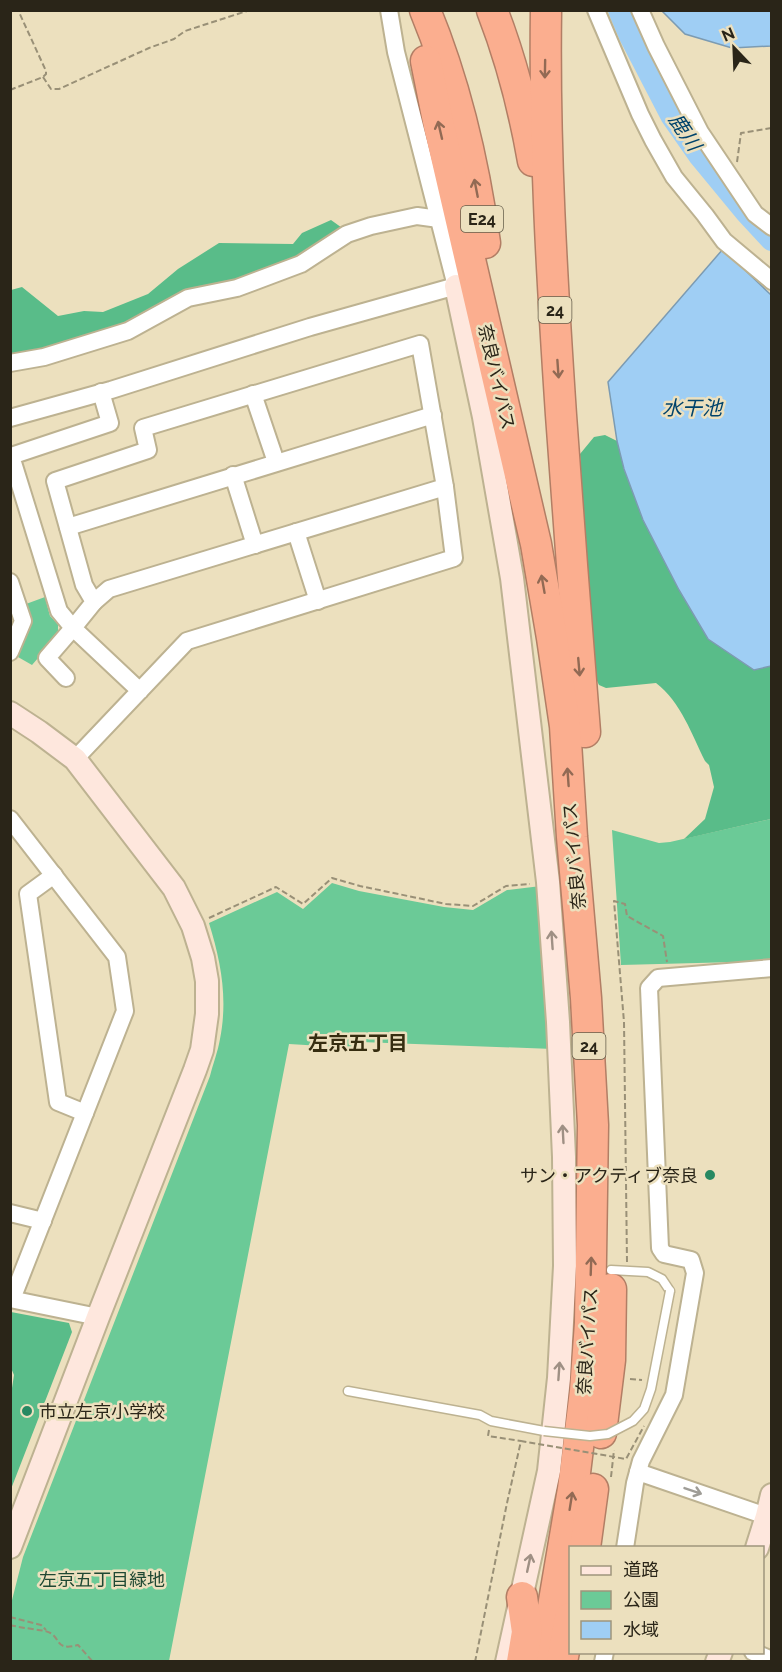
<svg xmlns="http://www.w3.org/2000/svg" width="782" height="1672" font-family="Raleway,'Noto Sans JP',sans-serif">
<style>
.green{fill:#6bca97}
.forest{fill:#59bc89}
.water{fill:#9fcef4;stroke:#7c9bb2;stroke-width:1.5}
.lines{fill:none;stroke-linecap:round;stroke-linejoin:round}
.river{stroke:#9fcef4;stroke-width:24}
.lane-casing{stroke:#bdb291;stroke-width:11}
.street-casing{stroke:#bdb291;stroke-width:20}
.secondary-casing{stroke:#bdb291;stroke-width:26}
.highway-casing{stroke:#b27e65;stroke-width:33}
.path{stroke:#999077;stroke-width:2;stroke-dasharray:6 3;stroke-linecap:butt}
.lane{stroke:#fff;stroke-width:8}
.street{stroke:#fff;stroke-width:16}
.secondary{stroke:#fee7dd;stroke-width:22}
.highway{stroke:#fbae8f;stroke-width:30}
.lane-bridge-casing{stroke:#bdb291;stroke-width:11;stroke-linecap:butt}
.path-bridge{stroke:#999077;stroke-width:2;stroke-dasharray:6 3;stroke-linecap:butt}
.lane-bridge{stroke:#fff;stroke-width:8}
.oneway{stroke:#926a54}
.oneway2{stroke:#9f9084}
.oneway3{stroke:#9f9d97}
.poi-dot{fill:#278962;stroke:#ece0be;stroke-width:2}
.labels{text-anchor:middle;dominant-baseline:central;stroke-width:5;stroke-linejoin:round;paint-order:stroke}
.shield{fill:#ece0be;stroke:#645d4a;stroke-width:1.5}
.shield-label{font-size:16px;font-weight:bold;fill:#2a2518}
.street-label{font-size:18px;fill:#2a2518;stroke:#ece0be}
.poi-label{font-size:18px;fill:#2a2518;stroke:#ece0be;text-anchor:end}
.park-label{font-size:18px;fill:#1f4833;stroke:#ece0be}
.water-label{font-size:20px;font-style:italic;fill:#00436b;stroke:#ece0be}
.neighbourhood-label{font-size:20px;font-weight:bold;fill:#362d10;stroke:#ece0be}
</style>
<rect width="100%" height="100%" fill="#ece0be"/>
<g class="green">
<polygon points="45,597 50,616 58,624 58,635 32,665 18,657 32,622 26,604"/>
<polygon points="771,819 771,961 621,965 612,830 659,843 670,842"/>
<path d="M332 883 359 891 444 907 473 910 507 890 541 886 553 1049 361 1042 355 1048 289 1044 169 1661 11 1662V1604L23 1557 210 1076C213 1064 218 1051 220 1039 228 998 221 962 209 923L277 892 303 909Z"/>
</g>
<g class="forest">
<polygon points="331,220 345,230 299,258 127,325 43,352 11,357 11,290 22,287 58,316 84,311 103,312 148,294 178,269 219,243 293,244 302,233"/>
<path d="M605 435 617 441 624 469 643 520 679 590 708 639 754 670 771 666V819L684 839 705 819 714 787 709 765 705 761C692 735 681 702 656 683L606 688 599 685 595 677 585 539 580 454 594 437Z"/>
<polygon points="11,1312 69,1323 72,1332 11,1489 10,1401 14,1375 11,1368"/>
</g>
<g class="water">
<polygon points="662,11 771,11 771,46 732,48 685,34"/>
<polygon points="723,249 771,295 771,666 754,670 708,639 679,590 643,520 624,469 617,441 608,382"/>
</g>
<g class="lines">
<polyline class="river" points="620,10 631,36 672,115 700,155 747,212 772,239"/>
<defs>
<g id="lane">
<polyline points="611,1270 648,1272 662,1279 670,1291"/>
<polyline points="348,1391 480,1415 491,1421 544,1431"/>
</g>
<g id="street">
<polyline points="596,10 640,114 653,140 674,177 705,215 724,241 772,281"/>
<polyline points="640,10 656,46 700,132 755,214 772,227"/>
<polyline points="10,363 44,357 128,331 188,298 237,288 301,264 347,234 371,226 417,216 439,219"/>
<polyline points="253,394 276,462"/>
<polyline points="10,418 111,390 310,327 456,286 396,52 389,10"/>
<polyline points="233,475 255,545"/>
<polyline points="68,527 433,415"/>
<polyline points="296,532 318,601"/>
<polyline points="10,582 23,621 10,652"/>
<polyline points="94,602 109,589 445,487"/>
<polyline points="66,678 47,658 73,628 59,611 11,456 110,423 101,392"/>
<polyline points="75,759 187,641 454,558 445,487 420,344 143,428 148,450 55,481 84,585 94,602 73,628 140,691"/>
<polyline points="10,819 117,957 125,1011 12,1299"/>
<polyline points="54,875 28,894 58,1102 85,1113"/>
<polyline points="10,1213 43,1221"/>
<polyline points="10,1299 98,1317"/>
<polyline points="638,1472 772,1518"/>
<polyline points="625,1548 635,1483 641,1461 674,1395 695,1273 691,1260 664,1254 660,1248 649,988 658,978 772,968"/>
<polyline points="753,1652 772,1660"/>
<polyline points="603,1662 605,1652"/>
</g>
<g id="secondary">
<polyline points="456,286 484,417 512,578 548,882 558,1022 564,1157 565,1266 559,1378 549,1471 507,1662"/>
<polyline points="10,713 39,732 75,759 174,888 193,926 203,958 207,981 207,1014 202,1050 195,1070 98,1317 10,1547"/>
<polyline points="757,1548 767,1516 772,1495"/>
<polyline points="717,1662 721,1652"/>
</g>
<g id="highway">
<path d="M425 10C456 85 474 163 485 243"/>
<path d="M492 10C511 59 524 109 533 161"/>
<path d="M546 10C544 145 552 280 561 415 569 521 576 626 585 732"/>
<polyline points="426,61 439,126 536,544 552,638 565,726 572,837 586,998 593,1125 590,1323 585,1391 573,1489 553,1607 538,1662"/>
<polyline points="601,1433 610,1360 611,1289"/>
<polyline points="585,1548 593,1489"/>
<polyline points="522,1662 527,1632 522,1597"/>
<polyline points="562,1662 570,1618"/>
</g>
</defs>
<use href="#lane" class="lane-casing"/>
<use href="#street" class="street-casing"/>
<use href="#secondary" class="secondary-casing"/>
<use href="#highway" class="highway-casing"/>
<g class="path">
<polyline points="43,77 51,89 59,89 149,48 174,39 185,31 250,10"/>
<polyline points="10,90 43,77 46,74 46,71 18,10"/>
<polyline points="737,162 741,133 772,128"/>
<polyline points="209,918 276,887 303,904 332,878 360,886 446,904 473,906 506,886 530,884"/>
<polyline points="627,1262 624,1022 614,901 625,904 627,916 663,936 667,962"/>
<polyline points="630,1379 642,1380"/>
<polyline points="489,1430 488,1436 521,1441"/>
<polyline points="611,1477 614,1450"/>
<polyline points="10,1617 41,1625 46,1630"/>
<path d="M10 1625C22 1628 34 1629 45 1631 63 1635 52 1652 78 1645L93 1662"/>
<polyline points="475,1662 507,1503"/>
</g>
<use href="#lane" class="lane"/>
<use href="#street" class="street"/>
<use href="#secondary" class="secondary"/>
<use href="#highway" class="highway"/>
<defs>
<polyline id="lane-bridge" points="544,1431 590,1436 608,1434 633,1421 644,1409 651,1389 670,1291"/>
</defs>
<use href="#lane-bridge" class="lane-bridge-casing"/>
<polyline class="path-bridge" points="507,1503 521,1441 626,1459 644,1426"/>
<use href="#lane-bridge" class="lane-bridge"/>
</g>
<defs><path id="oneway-shaft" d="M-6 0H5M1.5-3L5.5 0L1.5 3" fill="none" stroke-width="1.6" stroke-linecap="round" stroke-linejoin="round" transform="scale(1.5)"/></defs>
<g class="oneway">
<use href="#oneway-shaft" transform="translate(545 69) rotate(91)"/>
<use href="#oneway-shaft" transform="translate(440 130) rotate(-103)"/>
<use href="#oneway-shaft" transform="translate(476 188) rotate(-101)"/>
<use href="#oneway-shaft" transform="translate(558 369) rotate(86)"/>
<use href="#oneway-shaft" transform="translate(543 584) rotate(-100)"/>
<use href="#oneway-shaft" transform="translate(579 667) rotate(85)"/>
<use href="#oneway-shaft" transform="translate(568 777) rotate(-94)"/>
<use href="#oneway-shaft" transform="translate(591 1266) rotate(-88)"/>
<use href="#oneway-shaft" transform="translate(571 1501) rotate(-81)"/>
</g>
<g class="oneway2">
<use href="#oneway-shaft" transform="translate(552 940) rotate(-94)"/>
<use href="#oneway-shaft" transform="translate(563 1134) rotate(-93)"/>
<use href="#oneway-shaft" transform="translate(559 1371) rotate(-86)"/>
<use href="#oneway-shaft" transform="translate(529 1563) rotate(-78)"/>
</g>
<use class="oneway3" href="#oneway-shaft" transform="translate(693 1491) rotate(19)"/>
<g class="poi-dot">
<circle cx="710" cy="1175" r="6"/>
<circle cx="27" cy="1411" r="6"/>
</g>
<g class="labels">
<g class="shield">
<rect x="461" y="206" width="42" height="26" rx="4.5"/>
<rect x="538.5" y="297" width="33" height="26" rx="4.5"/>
<rect x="572.5" y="1033" width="33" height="26" rx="4.5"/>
</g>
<g class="shield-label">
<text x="482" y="219">E24</text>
<text x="555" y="310">24</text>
<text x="589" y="1046">24</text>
</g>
<g class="street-label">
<text transform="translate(497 377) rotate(77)">奈良バイパス</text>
<text transform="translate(574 856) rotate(-95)">奈良バイパス</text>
<text transform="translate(587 1341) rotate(-86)">奈良バイパス</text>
</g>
<g class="poi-label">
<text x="698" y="1175">サン・アクティブ奈良</text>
<text x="39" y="1411" text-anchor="start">市立左京小学校</text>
</g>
<g class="park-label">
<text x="102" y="1579">左京五丁目緑地</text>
</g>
<g class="water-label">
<text transform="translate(685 132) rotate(56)">鹿川</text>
<text x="692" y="408">水干池</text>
</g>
<g class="neighbourhood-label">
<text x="358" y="1043">左京五丁目</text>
</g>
</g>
<rect width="782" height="1672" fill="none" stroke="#2a2518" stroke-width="24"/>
<rect x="569" y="1546" width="195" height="108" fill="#ece0be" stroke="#9e957c" stroke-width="1.5"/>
<rect x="581" y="1566" width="30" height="9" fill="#fee7dd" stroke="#9e957c" stroke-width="1.5"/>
<text x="623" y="1576" font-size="18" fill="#2a2518">道路</text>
<rect x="581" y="1591" width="30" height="18" fill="#6bca97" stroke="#9e957c" stroke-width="1.5"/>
<text x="623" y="1606" font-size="18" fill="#2a2518">公園</text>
<rect x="581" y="1621" width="30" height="18" fill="#9fcef4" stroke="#9e957c" stroke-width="1.5"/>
<text x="623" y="1636" font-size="18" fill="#2a2518">水域</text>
<g transform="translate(734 48) rotate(337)" stroke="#ece0be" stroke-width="4.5" paint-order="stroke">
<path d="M0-4.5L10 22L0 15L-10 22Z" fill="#2a2518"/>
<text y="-9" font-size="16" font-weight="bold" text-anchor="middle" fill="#2a2518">N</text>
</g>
</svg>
